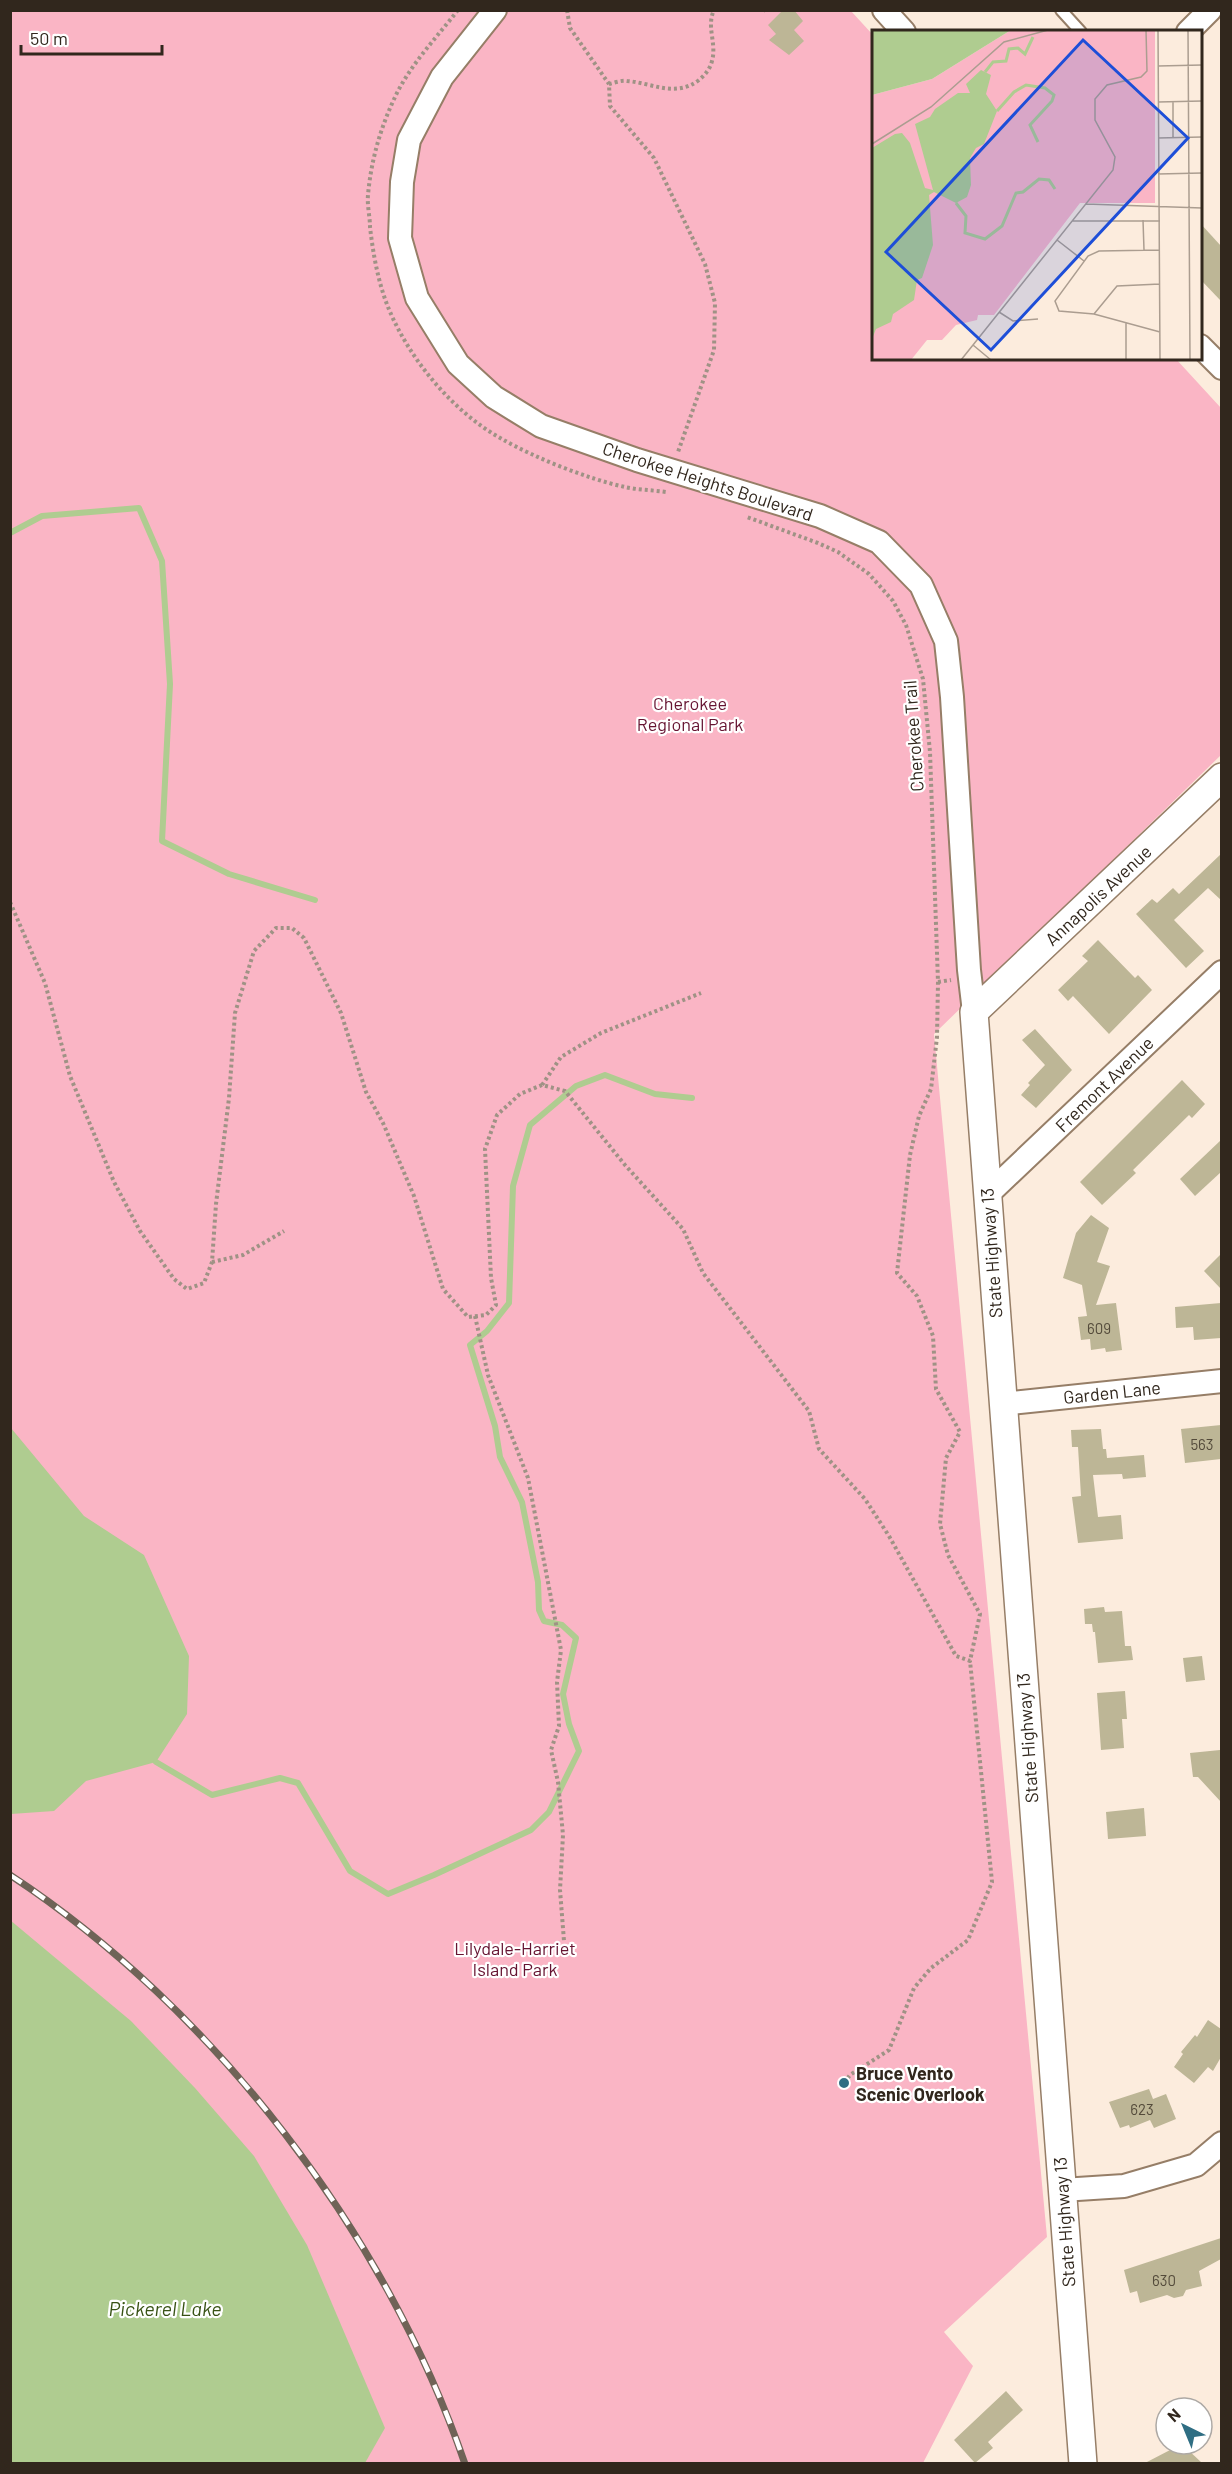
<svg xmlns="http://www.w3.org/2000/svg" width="1232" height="2474" font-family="Barlow,sans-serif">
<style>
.green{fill:#fab5c5}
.water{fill:#afcc90}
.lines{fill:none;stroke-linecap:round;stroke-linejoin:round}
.stream{stroke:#afcc90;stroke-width:6}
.building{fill:#bdb696}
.service-casing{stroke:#967e67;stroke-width:14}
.minor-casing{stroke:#967e67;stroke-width:26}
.tertiary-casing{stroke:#967e67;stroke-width:30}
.path{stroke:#9f9285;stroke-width:4;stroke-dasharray:3 3;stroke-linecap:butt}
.service{stroke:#fff;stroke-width:10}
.minor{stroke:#fff;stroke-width:22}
.tertiary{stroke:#fff;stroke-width:27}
.rail-casing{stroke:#6f6357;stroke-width:7}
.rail{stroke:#fff;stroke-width:4.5;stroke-dasharray:14;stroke-linecap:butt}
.poi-dot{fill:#2f6e83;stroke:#fff;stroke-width:2}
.labels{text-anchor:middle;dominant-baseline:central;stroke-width:4.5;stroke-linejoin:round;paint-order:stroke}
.number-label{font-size:15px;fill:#544b3b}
.street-label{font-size:18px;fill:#31271d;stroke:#fff}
.park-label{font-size:18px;fill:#661432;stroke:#fff}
.poi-label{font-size:18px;font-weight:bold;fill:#31271d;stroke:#fff;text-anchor:start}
.water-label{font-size:20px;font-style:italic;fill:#385214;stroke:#fff}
.inset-river{fill:none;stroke:#afcc90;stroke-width:3}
.inset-road{fill:none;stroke:#ab9d90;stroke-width:1.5}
.view{fill:#1d4ed8;fill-opacity:0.15;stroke:#1d4ed8;stroke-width:3}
.inset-edge{fill:none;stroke:#31271d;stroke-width:3}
</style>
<rect width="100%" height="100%" fill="#fcecdd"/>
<polygon class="green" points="11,11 851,11 873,35 874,358 1176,359 1221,408 1221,755 934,1034 1047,2237 944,2332 973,2366 923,2463 11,2464"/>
<g class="water">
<polygon points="11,1428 84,1516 144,1555 189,1656 187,1714 156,1762 86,1781 54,1811 11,1814"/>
<polygon points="10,1920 131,2021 195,2088 254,2156 307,2245 385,2428 365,2463 11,2463"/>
</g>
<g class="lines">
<g class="stream">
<polyline points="10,533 42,516 139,508 162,561 170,684 162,841 229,874 315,900"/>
<polyline points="156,1762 212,1795 280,1778 298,1783 350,1871 388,1894 434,1875 531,1830 549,1812 579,1751 569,1724 563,1694 576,1638 562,1625 544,1621 539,1610 538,1582 522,1502 500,1457 495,1426 470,1345 487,1331 509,1303 513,1186 530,1125 576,1086 605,1075 655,1094 692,1098"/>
</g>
</g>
<g class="building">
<polygon points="783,10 794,10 803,21 794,30 804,41 789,55 769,40 776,34 768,25"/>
<polygon points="1200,223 1221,246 1221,301 1200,279"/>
<polygon points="1221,854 1221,900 1208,888 1174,920 1204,951 1186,968 1136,914 1152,899 1157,903 1173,888 1179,894"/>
<polygon points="1098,940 1135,978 1138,975 1152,990 1109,1034 1073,996 1068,1001 1058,990 1088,961 1082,956"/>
<polygon points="1035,1029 1072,1070 1036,1108 1021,1095 1030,1085 1028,1083 1045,1065 1022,1040"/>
<polygon points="1182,1080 1205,1104 1192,1118 1189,1115 1133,1170 1136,1173 1102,1205 1080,1182"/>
<polygon points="1221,1140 1221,1172 1195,1196 1180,1179"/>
<polygon points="1091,1215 1109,1228 1097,1262 1110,1266 1096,1305 1116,1303 1122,1350 1106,1352 1105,1348 1091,1350 1090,1339 1081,1340 1078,1317 1087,1316 1082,1285 1063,1278 1076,1233"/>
<polygon points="1221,1254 1221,1289 1204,1271"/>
<polygon points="1221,1303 1221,1338 1194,1340 1193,1327 1176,1328 1175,1307"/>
<polygon points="1221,1425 1221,1459 1185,1463 1181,1429"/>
<polygon points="1101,1429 1103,1449 1106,1449 1107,1458 1144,1455 1146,1477 1123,1479 1122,1474 1093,1475 1098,1517 1121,1515 1123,1539 1078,1543 1072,1497 1081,1496 1078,1447 1072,1447 1071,1430"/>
<polygon points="1104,1607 1105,1612 1122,1611 1125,1646 1131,1646 1133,1660 1098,1663 1095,1632 1093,1632 1092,1624 1085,1624 1084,1609"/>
<polygon points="1202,1656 1205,1680 1186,1682 1183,1658"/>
<polygon points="1125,1691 1127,1719 1122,1719 1124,1748 1101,1750 1097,1693"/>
<polygon points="1220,1750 1221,1761 1221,1802 1198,1777 1193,1777 1190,1753"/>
<polygon points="1144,1808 1146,1836 1108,1839 1106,1812"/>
<polygon points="1208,2020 1221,2029 1221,2057 1213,2071 1208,2067 1194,2083 1174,2067 1183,2054 1181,2052 1195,2035 1197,2037"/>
<polygon points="1149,2089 1153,2099 1166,2094 1176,2119 1154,2128 1150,2120 1130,2128 1129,2125 1120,2128 1109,2102"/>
<polygon points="1221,2238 1221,2259 1199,2271 1202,2286 1186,2290 1183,2296 1174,2298 1167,2295 1140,2303 1137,2291 1130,2293 1124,2270"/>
<polygon points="1006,2391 1023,2410 988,2442 993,2448 975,2463 954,2440"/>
<polygon points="1174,2448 1186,2448 1202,2463 1145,2463"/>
</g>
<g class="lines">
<defs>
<polyline id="service" points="1061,10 1081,32"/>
<g id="minor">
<polyline points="495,10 442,77 409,140 402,182 400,238 417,298 458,364 494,397 541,426 637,460 820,516 879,542 921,585 946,641 952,697 969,970 974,1012"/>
<polyline points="884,10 904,32"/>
<polyline points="1188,32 1210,10"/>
<polyline points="1200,346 1222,368"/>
<polyline points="986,1196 1222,972"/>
<polyline points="1002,1404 1222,1381"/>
<polyline points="1062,2190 1124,2186 1196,2165 1222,2143"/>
</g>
<polyline id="tertiary" points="1083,2464 974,1012 1222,777"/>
</defs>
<use href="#service" class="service-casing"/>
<use href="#minor" class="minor-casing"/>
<use href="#tertiary" class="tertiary-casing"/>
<g class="path">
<path d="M458 10C437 37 411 64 396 95 381 126 371 160 368 195 367 205 370 217 370 227 373 253 378 282 388 307 409 359 453 412 502 439 535 458 588 479 625 487 638 490 652 490 666 492"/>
<polyline points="567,10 570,28 609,84 610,106 654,158 705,264 715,303 714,350 678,452"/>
<polyline points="765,10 766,11"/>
<path d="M609 84C614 83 621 80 627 81 653 83 675 98 699 80 705 75 710 69 712 61 717 43 706 27 714 10"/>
<polyline points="10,902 45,983 70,1076 114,1182 140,1231 174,1279 187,1289 204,1283 212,1262 216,1204 229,1098 235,1013 254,951 276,928 292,928 304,938 341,1013 366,1092 383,1123 414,1196 443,1289 468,1317 486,1315 496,1305 491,1278 485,1149 497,1115 520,1094 542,1085 565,1091 625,1165 683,1229 703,1273 809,1411 819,1449 865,1499 889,1536 956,1656 970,1661 980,1614 948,1555 940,1524 946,1458 960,1432 936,1389 933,1336 917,1296 897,1273 910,1155 919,1116 931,1089 937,1037 938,982 930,752 923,679 906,625 893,601 869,574 838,552 818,543 747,517"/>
<polyline points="938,982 951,980"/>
<polyline points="542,1085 561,1057 601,1033 701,993"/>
<polyline points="212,1262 243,1255 284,1231"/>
<polyline points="475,1316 488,1375 528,1478 561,1650 557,1682 559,1726 551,1750 558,1782 563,1835 560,1890 564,1941"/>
<polyline points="844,2083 850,2075 889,2050 914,1988 931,1968 968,1940 992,1882 970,1661"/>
</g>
<use href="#service" class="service"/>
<use href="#minor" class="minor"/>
<use href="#tertiary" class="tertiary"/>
<defs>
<path id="rail" d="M10 1875C214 2009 386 2233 465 2464"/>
</defs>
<use href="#rail" class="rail-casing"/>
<use href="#rail" class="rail"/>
</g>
<circle class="poi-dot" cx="844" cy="2083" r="6"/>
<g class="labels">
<g class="number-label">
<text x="1099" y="1328">609</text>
<text x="1202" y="1444">563</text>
<text x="1142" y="2109">623</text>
<text x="1164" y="2280">630</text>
</g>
<g class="street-label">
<text transform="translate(708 481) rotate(18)">Cherokee Heights Boulevard</text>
<text transform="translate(913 736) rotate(-94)">Cherokee Trail</text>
<text transform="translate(1098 895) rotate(-43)">Annapolis Avenue</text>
<text transform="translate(1104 1084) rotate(-44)">Fremont Avenue</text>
<text transform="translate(991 1253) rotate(-94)">State Highway 13</text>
<text transform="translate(1112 1392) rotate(-6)">Garden Lane</text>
<text transform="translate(1027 1738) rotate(-94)">State Highway 13</text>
<text transform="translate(1064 2222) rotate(-94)">State Highway 13</text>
</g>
<g class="park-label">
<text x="690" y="703">Cherokee<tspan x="690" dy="21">Regional Park</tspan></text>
<text x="515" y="1948">Lilydale-Harriet<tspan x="515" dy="21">Island Park</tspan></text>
</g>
<g class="poi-label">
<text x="856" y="2073">Bruce Vento<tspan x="856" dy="21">Scenic Overlook</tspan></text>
</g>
<g class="water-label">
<text x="165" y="2308">Pickerel Lake</text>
</g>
</g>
<g transform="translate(872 30)">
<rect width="330" height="330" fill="#fcecdd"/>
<path d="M139 0H283V173H208L122 285H106L105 290 84 295 70 310H55L39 330H0V65L60 49Z" fill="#fab5c5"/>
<path d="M0 0H139L60 49 0 65ZM109 40 119 45 114 64 125 81 112 114 104 118 98 128 99 155 95 167 84 173 62 162 57 165 61 215 50 248 45 250 42 270 21 284 19 292 4 299 0 309V118L23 104 30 103 38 113 53 158 61 160 43 94 58 87 63 79 86 63H98L94 54Z" fill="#afcc90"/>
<path class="inset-river" d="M113 42 121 32 134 31 137 19 146 18 153 24 161 7M125 81 142 62 154 55 173 58 182 65 180 71 158 95 166 112M84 173 94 186 93 203 113 209 130 196 144 163 151 162 167 149 177 150 183 159"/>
<path class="inset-road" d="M286 0 288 330M316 0 318 330M286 36 330 35M286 72 330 71M301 72V108M286 108 330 107M0 114 59 77 132 12 176 0M286 144 330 143M214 174 330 178M271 190 272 220M200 191H288M185 210 212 231M127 282 141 291 166 289M222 284 245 256 288 254M254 293V330M288 302 222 284 187 281 183 271 216 226 227 221 288 220M101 315 119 330M89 330 241 140 243 127 223 90V69L235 55 269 47 275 41 274 0"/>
<path class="view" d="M211 10 316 108 119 320 14 222Z"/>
<rect width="330" height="330" class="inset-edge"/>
</g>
<rect width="1232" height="2474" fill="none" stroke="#31271d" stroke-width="24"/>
<g transform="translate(1184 2426) rotate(317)"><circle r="28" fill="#ffffff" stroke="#ada9a5" stroke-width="1.5"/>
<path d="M0-4.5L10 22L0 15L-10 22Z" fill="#2f6e83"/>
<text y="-9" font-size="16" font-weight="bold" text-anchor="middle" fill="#31271d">N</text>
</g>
<path d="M21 45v9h141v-9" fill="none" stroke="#31271d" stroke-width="3"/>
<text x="30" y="45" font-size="18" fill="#31271d" stroke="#ffffff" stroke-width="4.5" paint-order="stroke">50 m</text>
</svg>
